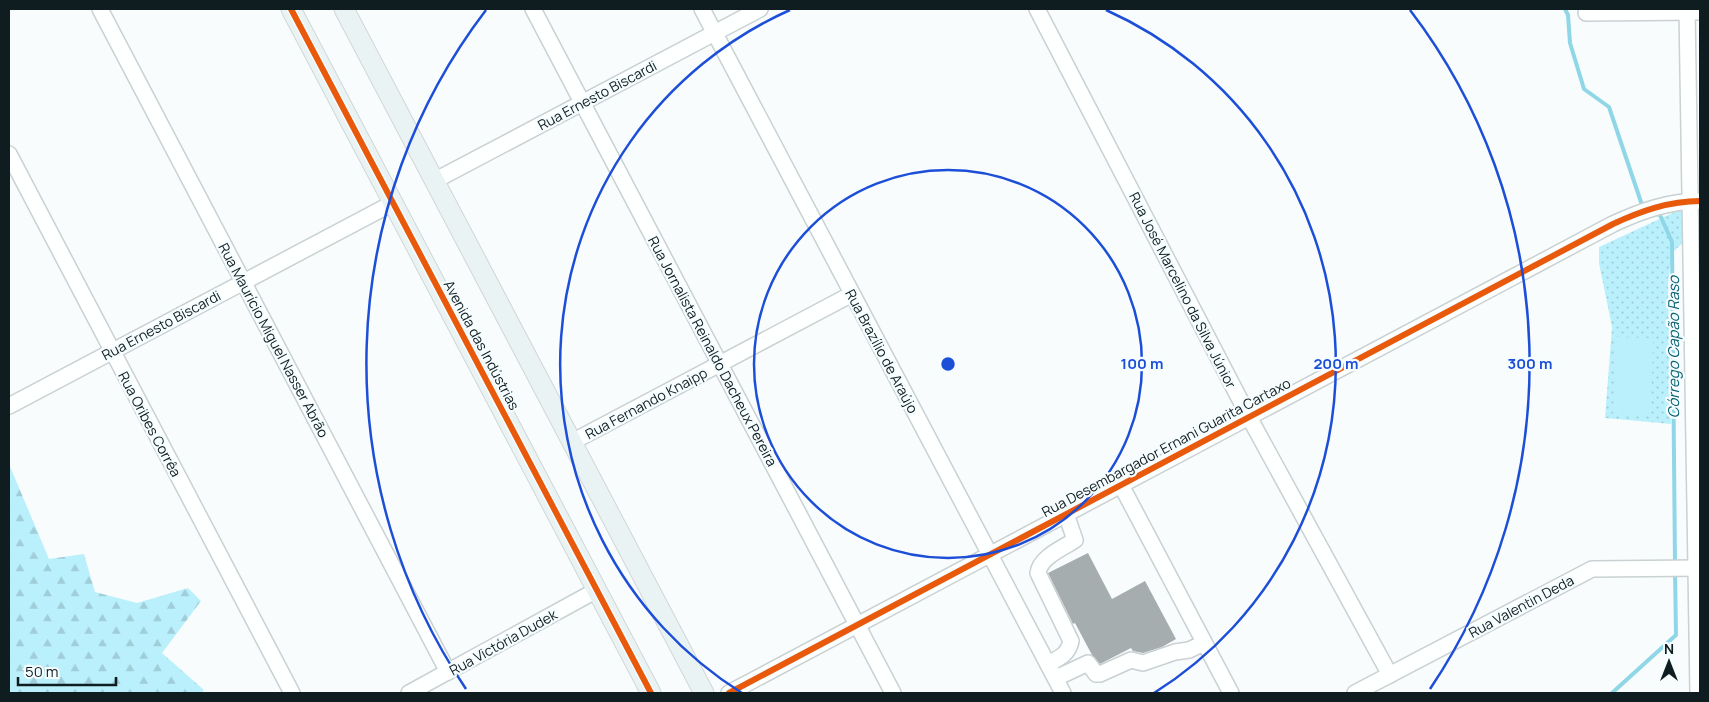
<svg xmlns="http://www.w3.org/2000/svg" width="1709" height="702" font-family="Manrope,sans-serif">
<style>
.grass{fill:url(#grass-dots)}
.forest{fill:url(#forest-firs)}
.pitch{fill:#baf0fc}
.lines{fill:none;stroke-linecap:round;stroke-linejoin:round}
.stream{stroke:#8fd7e7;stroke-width:4}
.building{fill:#a6adaf}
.minor-casing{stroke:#c9d1d3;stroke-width:18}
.major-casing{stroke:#d2d6d6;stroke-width:21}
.minor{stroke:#feffff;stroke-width:15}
.major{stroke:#eaf3f4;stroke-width:19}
.cycleway-casing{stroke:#f6fdff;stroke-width:9}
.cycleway{stroke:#e8590c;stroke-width:6}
.ring{fill:none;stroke:#1d4ed8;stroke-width:2.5}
.labels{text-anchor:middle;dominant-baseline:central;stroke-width:4.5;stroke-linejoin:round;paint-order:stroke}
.street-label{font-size:14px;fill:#101d20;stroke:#f6fdff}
.water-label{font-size:15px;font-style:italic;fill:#0b6272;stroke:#f6fdff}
.centre{fill:#1d4ed8;stroke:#f6fdff;stroke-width:2.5}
.ring-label{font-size:15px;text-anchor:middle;font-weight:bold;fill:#1d4ed8;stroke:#f6fdff;stroke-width:4.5;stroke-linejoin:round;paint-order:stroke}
</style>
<defs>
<pattern id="grass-dots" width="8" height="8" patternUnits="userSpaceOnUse" patternTransform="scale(1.25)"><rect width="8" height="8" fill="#baf0fc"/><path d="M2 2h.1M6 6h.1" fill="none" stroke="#9fcdd8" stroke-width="1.8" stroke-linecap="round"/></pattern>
<pattern id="forest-firs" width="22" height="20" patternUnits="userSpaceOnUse" patternTransform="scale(1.25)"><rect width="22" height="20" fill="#baf0fc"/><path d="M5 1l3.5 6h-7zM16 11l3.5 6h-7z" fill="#9fcdd8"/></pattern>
</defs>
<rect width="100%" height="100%" fill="#f8fcfd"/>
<polygon class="grass" points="1681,209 1689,237 1672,253 1668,283 1671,424 1605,418 1612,327 1599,263 1599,247"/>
<polygon class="forest" points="9,464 49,559 84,554 95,592 137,603 188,588 201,601 162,653 204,690 201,693 9,693"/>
<polygon class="pitch" points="1615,337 1653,338 1651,415 1613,413"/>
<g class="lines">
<g class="stream">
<polyline points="1565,9 1568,15 1570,43 1584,89 1609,107 1643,208"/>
<polyline points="1654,213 1660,215 1672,242 1675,564"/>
<polyline points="1612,693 1676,635 1675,571"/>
</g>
</g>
<polygon class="building" points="1088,553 1112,599 1145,581 1176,639 1162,647 1143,653 1133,651 1131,648 1100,664 1092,655 1075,623 1073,624 1048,573"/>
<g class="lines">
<defs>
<g id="minor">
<polyline points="100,9 448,672"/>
<polyline points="533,9 893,693"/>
<polyline points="702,9 1063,693"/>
<polyline points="1037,9 1249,417 1390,675"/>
<polyline points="1687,9 1698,693"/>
<polyline points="1586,13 1700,12"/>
<polyline points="9,154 292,693"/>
<polyline points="434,181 760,9"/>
<polyline points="9,406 393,203"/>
<polyline points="572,442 852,294"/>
<polyline points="1121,485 1231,693"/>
<path d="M1048 664C1059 658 1068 655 1071 641L1038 573C1040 557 1063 548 1075 540L1066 514"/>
<polyline points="1056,678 1088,663 1096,674 1100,674 1131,660 1143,663 1175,652 1189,650 1204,643"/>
<polyline points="409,693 597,590"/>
<path d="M729 693 1613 224C1641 211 1669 201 1700 201"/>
<polyline points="1355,693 1592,569 1700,568"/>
</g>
<g id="major">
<polyline points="291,9 651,693"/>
<polyline points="344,9 704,693"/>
</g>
</defs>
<use href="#minor" class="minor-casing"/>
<use href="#major" class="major-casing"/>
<use href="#minor" class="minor"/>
<use href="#major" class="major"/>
<defs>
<g id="cycleway">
<polyline points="291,9 651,693"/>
<path d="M729 693 1613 224C1641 211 1669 201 1700 201"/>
</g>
</defs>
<use href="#cycleway" class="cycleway-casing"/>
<use href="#cycleway" class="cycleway"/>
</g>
<g class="ring">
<circle cx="948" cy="364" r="194"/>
<path d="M742 693A388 388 0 0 1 790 10M1106 10A388 388 0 0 1 1154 693"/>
<path d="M466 689A582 582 0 0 1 486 10M1410 10A582 582 0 0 1 1430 689"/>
</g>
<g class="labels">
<g class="street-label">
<text transform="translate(597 95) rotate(-28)">Rua Ernesto Biscardi</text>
<text transform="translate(1183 290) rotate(63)">Rua José Marcelino da Silva Júnior</text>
<text transform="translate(161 325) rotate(-28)">Rua Ernesto Biscardi</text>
<text transform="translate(274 340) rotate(62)">Rua Maurício Miguel Nasser Abrão</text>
<text transform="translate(482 345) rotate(62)">Avenida das Indústrias</text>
<text transform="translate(713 351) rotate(62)">Rua Jornalista Reinaldo Dacheux Pereira</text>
<text transform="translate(882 351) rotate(62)">Rua Brazílio de Araújo</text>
<text transform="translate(646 403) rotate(-28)">Rua Fernando Knaipp</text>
<text transform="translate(150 424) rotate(62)">Rua Oribes Corrêa</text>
<text transform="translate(1166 447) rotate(-28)">Rua Desembargador Ernani Guarita Cartaxo</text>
<text transform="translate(1521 606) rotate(-28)">Rua Valentin Deda</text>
<text transform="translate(503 642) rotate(-29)">Rua Victória Dudek</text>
</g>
<g class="water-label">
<text transform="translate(1673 347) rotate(-90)">Córrego Capão Raso</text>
</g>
</g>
<circle cx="948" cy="364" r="8" class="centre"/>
<g class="ring-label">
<text x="1142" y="369">100 m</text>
<text x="1336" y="369">200 m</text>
<text x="1530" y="369">300 m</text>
</g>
<rect width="1709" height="702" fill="none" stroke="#101d20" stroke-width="20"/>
<g transform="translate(1669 662)" stroke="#f6fdff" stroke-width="4" paint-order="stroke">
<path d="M0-4L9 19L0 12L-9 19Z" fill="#101d20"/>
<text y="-8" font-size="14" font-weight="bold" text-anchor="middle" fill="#101d20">N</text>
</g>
<path d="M18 677v8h98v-8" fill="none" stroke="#101d20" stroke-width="2.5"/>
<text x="25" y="677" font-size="15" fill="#101d20" stroke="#f6fdff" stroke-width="4" paint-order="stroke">50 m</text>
</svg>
